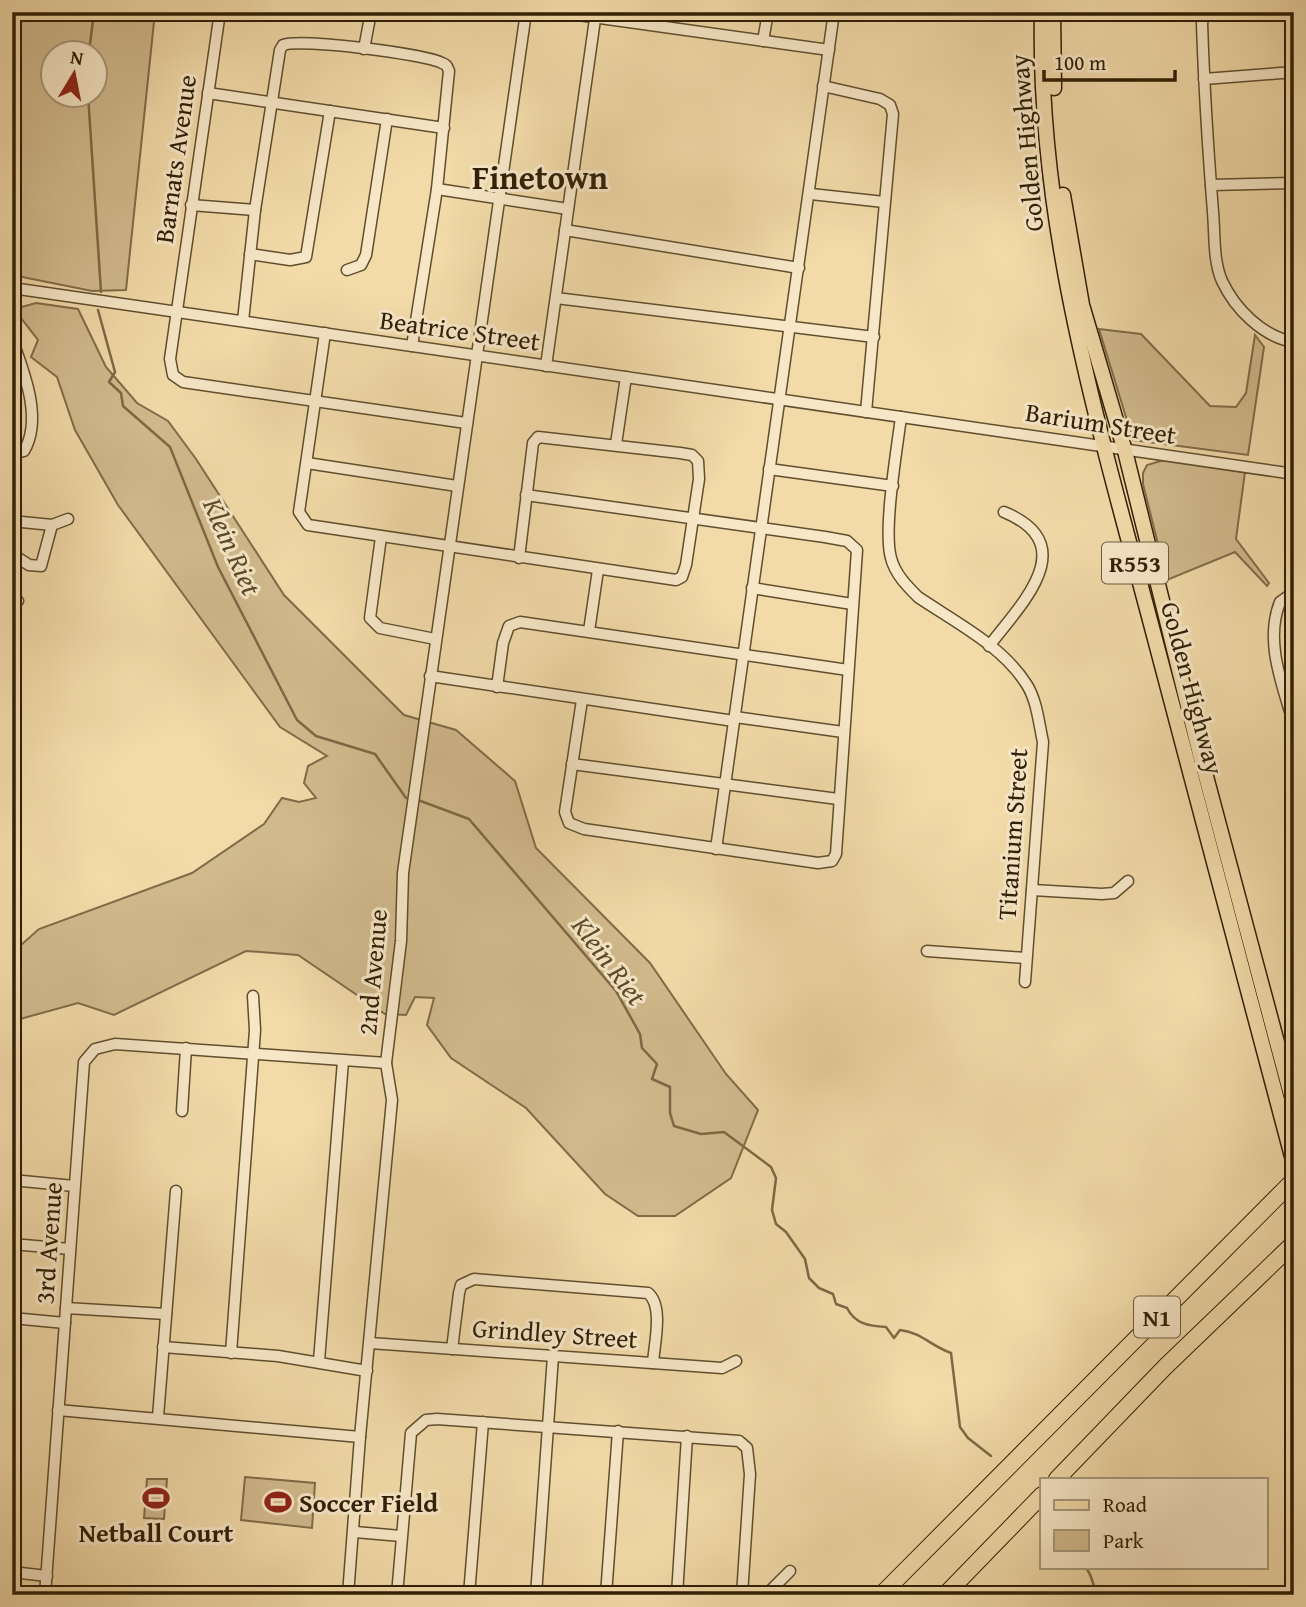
<svg xmlns="http://www.w3.org/2000/svg" width="1306" height="1607" font-family="'Gentium Book Plus',serif">
<style>
.green{fill:#d1ba8d;stroke:#806c48;stroke-width:2;fill-rule:evenodd}
.lines{fill:none;stroke-linecap:round;stroke-linejoin:round}
.stream{stroke:#7d6945;stroke-width:2.5}
.minor-casing{stroke:#604e2d;stroke-width:13}
.major-casing{stroke:#301f04;stroke-width:17}
.highway-casing{stroke:#301f04;stroke-width:18}
.minor{stroke:#f7e7c7;stroke-width:10}
.major{stroke:#f2daa9;stroke-width:14}
.highway{stroke:#f2daa9;stroke-width:16}
.labels{text-anchor:middle;dominant-baseline:central;stroke-width:6;stroke-linejoin:round;paint-order:stroke}
.shield{fill:#f7e7c7;stroke:#6c5b3e;stroke-width:2}
.shield-label{font-size:24px;font-weight:bold;fill:#301f04}
.street-label{font-size:26px;fill:#301f04;stroke:#f7e7c7}
.poi-label{font-size:26px;font-weight:bold;fill:#301f04;stroke:#f7e7c7;text-anchor:start}
.water-label{font-size:28px;font-style:italic;fill:#5d4a2a;stroke:#f7e7c7}
.district-label{font-size:33px;font-weight:bold;fill:#301f04;stroke:#f7e7c7}
</style>
<rect width="100%" height="100%" fill="#f2daa9"/>
<filter id="stains"><feTurbulence type="fractalNoise" baseFrequency=".00286" numOctaves="4"/><feColorMatrix values="0 0 0 0 .2 0 0 0 0 .09 0 0 0 0 .02 0 0 0 .5 -.17"/></filter>
<radialGradient id="worn" r=".72"><stop offset=".6" stop-color="#630" stop-opacity="0"/><stop offset="1" stop-color="#630" stop-opacity=".3"/></radialGradient>
<g class="green">
<path d="M12 12H155L126 290 92 291 12 275V130L16 98H12ZM52 52H94V94H52Z"/>
<polygon points="36,303 78,309 106,367 137,403 168,421 196,459 284,595 404,715 456,730 515,781 536,848 650,963 726,1074 758,1110 731,1178 675,1216 638,1216 605,1194 526,1108 451,1058 427,1025 434,998 415,997 406,1015 385,1014 298,955 246,951 114,1015 78,1003 20,1019 12,1032 12,953 39,929 192,873 264,824 282,798 299,802 316,798 304,783 308,766 327,756 280,727 118,505 75,430 57,377 31,357 38,340 14,309"/>
<polygon points="1099,329 1141,334 1210,406 1236,407 1246,393 1255,335 1264,347 1248,455 1133,440"/>
<polygon points="1164,460 1245,472 1236,539 1269,583 1267,586 1235,552 1167,580 1143,484 1143,473 1147,465"/>
<polygon points="245,1477 315,1483 312,1528 241,1520"/>
<polygon points="147,1479 167,1479 164,1519 144,1518"/>
</g>
<g class="lines">
<g class="stream">
<polyline points="89,52 94,12"/>
<polyline points="88,94 101,292"/>
<polyline points="98,310 115,372 109,382 121,393 123,406 170,447 218,567 297,720 316,736 375,754 406,798"/>
<path d="M418 800 469 819 616 991 640 1034 642 1048 657 1064 652 1079 670 1087V1113L674 1126 701 1134 724 1132 771 1167 776 1178 772 1210 776 1224 786 1232 805 1259 809 1278 819 1288 833 1294 836 1304 847 1308C855 1324 869 1326 886 1327L894 1338 900 1330C923 1333 929 1345 951 1353L960 1427 968 1438 991 1456"/>
<path d="M1085 1567C1094 1576 1091 1586 1099 1595"/>
</g>
<defs>
<g id="minor">
<polyline points="220,12 170,359 173,375 183,382 466,423"/>
<polyline points="557,12 829,50"/>
<path d="M1205 12 1202 23C1204 86 1208 149 1213 212 1215 234 1213 261 1222 281 1235 309 1263 337 1294 342"/>
<polyline points="763,41 768,12"/>
<polyline points="364,49 371,12"/>
<polyline points="1204,79 1294,72"/>
<polyline points="823,86 880,99 890,105 893,114 866,412"/>
<polyline points="208,93 444,128"/>
<polyline points="1211,185 1294,183"/>
<polyline points="437,189 568,209"/>
<polyline points="811,194 884,202"/>
<polyline points="191,205 255,210"/>
<polyline points="565,230 799,268"/>
<polyline points="250,254 290,260 306,257 330,111"/>
<polyline points="347,270 361,265 366,255 387,119"/>
<polyline points="12,288 1294,474"/>
<polyline points="556,298 874,337"/>
<path d="M243 321 255 210 280 50 283 45C300 38 425 54 442 63 447 65 447 66 449 71L437 189 412 346"/>
<polyline points="325,333 299,512 308,525 676,580 682,577 686,565 699,479 698,461 692,455 680,453 538,437 533,443 519,558"/>
<path d="M12 339C24 372 43 419 24 451L12 454"/>
<polyline points="546,366 596,12"/>
<path d="M901 417C897 449 883 530 891 558 895 574 907 586 918 597 955 622 1003 646 1027 685 1037 701 1039 724 1043 742L1025 982"/>
<polyline points="616,444 626,377"/>
<polyline points="307,463 457,486"/>
<polyline points="769,469 893,486"/>
<polyline points="526,495 825,537 847,541 857,550 836,854 832,861 818,863 584,829 569,823 565,812 582,700"/>
<polyline points="12,521 52,525 68,519"/>
<polyline points="381,537 370,618 380,628 435,639"/>
<polyline points="15,556 29,565 41,566 52,525"/>
<polyline points="752,588 852,604"/>
<path d="M1294 592 1280 602C1264 642 1283 686 1294 725"/>
<polyline points="12,600 18,601"/>
<polyline points="589,631 598,570"/>
<path d="M989 646C1021 604 1083 545 1004 512"/>
<polyline points="430,676 734,721"/>
<polyline points="497,687 503,643 509,626 520,622 848,670"/>
<polyline points="735,717 843,732"/>
<polyline points="572,764 838,799"/>
<polyline points="716,849 834,12"/>
<polyline points="1032,890 1102,894 1114,893 1128,881"/>
<polyline points="927,951 1025,958"/>
<polyline points="12,1093 13,1089"/>
<polyline points="182,1111 186,1048"/>
<polyline points="12,1180 74,1186"/>
<polyline points="12,1244 70,1249"/>
<polyline points="66,1308 166,1314"/>
<polyline points="12,1318 65,1323"/>
<polyline points="370,1343 722,1368 736,1361"/>
<polyline points="163,1347 278,1356 367,1371"/>
<path d="M452 1349 459 1293 461 1285 474 1279 648 1293C664 1306 654 1345 653 1363"/>
<polyline points="231,1353 255,1030 253,996"/>
<polyline points="319,1361 343,1061"/>
<polyline points="58,1410 360,1437"/>
<polyline points="158,1417 176,1191"/>
<polyline points="355,1532 401,1536"/>
<polyline points="12,1572 47,1576"/>
<polyline points="45,1595 84,1062 95,1049 115,1044 386,1063"/>
<polyline points="348,1595 360,1437 392,1100 386,1063 401,941 403,873 526,12"/>
<polyline points="397,1595 411,1433 426,1420 437,1419 739,1441 747,1448 750,1474 742,1595"/>
<polyline points="469,1595 483,1422"/>
<polyline points="536,1595 553,1356"/>
<polyline points="606,1595 618,1431"/>
<polyline points="677,1595 687,1436"/>
<polyline points="766,1595 790,1571"/>
</g>
<g id="major">
<path d="M1042 12C1037 222 1098 424 1151 624 1199 804 1245 985 1294 1164"/>
<polyline points="1053,12 1054,88"/>
<polyline points="1063,195 1082,305 1125,451 1200,754 1294,1106"/>
</g>
<g id="highway">
<polyline points="1057,1479 1165,1367 1294,1243"/>
<polyline points="881,1595 1294,1180"/>
<polyline points="945,1595 1042,1495"/>
</g>
</defs>
<use href="#minor" class="minor-casing"/>
<use href="#major" class="major-casing"/>
<use href="#highway" class="highway-casing"/>
<use href="#minor" class="minor"/>
<use href="#major" class="major"/>
<use href="#highway" class="highway"/>
</g>
<defs>
<symbol id="stadium-bare" viewBox="-9 -9 18 18"><path d="M0-5a6.5 5 0 1 0 0 10a6.5 5 0 1 0 0-10ZM-3.5-1.8h7v3.6h-7Z" fill="#8f2418" stroke="#f7e7c7" stroke-width="2.5" paint-order="stroke"/></symbol>
</defs>
<g fill-rule="evenodd">
<use href="#stadium-bare" x="137" y="1479" width="38" height="38"/>
<use href="#stadium-bare" x="259" y="1483" width="38" height="38"/>
</g>
<g class="labels">
<g class="shield">
<rect x="1102" y="542.5" width="66" height="41" rx="5"/>
<rect x="1134" y="1296.5" width="46" height="41" rx="5"/>
</g>
<g class="shield-label">
<text x="1135" y="563">R553</text>
<text x="1157" y="1317">N1</text>
</g>
<g class="street-label">
<text transform="translate(1026 143) rotate(-95)">Golden Highway</text>
<text transform="translate(175 159) rotate(-82)">Barnats Avenue</text>
<text transform="translate(460 330) rotate(8)">Beatrice Street</text>
<text transform="translate(1101 423) rotate(9)">Barium Street</text>
<text transform="translate(1193 688) rotate(75)">Golden Highway</text>
<text transform="translate(1012 834) rotate(-86)">Titanium Street</text>
<text transform="translate(372 972) rotate(-85)">2nd Avenue</text>
<text transform="translate(48 1243) rotate(-86)">3rd Avenue</text>
<text transform="translate(555 1333) rotate(4)">Grindley Street</text>
</g>
<g class="poi-label">
<text x="299" y="1502">Soccer Field</text>
<text x="156" y="1532" text-anchor="middle">Netball Court</text>
</g>
<g class="water-label">
<text transform="translate(233 546) rotate(66)">Klein Riet</text>
<text transform="translate(610 960) rotate(53)">Klein Riet</text>
</g>
<g class="district-label">
<text x="540" y="177">Finetown</text>
</g>
</g>
<rect width="1306" height="1607" fill="none" stroke="#f2daa9" stroke-width="42"/>
<rect x="14" y="14" width="1278" height="1579" fill="none" stroke="#301f04" stroke-width="3.5"/>
<rect x="21" y="21" width="1264" height="1565" fill="none" stroke="#301f04" stroke-width="2"/>
<rect x="1040" y="1478" width="228" height="91" fill="#f7e7c7" stroke="#a79779" stroke-width="2"/>
<rect x="1054" y="1500" width="35" height="10" fill="#f2daa9" stroke="#a79779" stroke-width="2"/>
<text x="1103" y="1512" font-size="21" fill="#301f04">Road</text>
<rect x="1054" y="1530" width="35" height="21" fill="#d1ba8d" stroke="#a79779" stroke-width="2"/>
<text x="1103" y="1548" font-size="21" fill="#301f04">Park</text>
<g transform="translate(74 74) rotate(10)"><circle r="33" fill="#f7e7c7" stroke="#a79779" stroke-width="2"/>
<path d="M0-5L12 26L0 18L-12 26Z" fill="#8f2418"/>
<text y="-10" font-size="19" font-weight="bold" text-anchor="middle" fill="#301f04">N</text>
</g>
<path d="M1044 70v10h131v-10" fill="none" stroke="#301f04" stroke-width="3.5"/>
<text x="1054" y="70" font-size="21" fill="#301f04" stroke="#f7e7c7" stroke-width="5" paint-order="stroke">100 m</text>
<rect width="100%" height="100%" filter="url(#stains)"/>
<rect width="100%" height="100%" fill="url(#worn)"/>
</svg>
